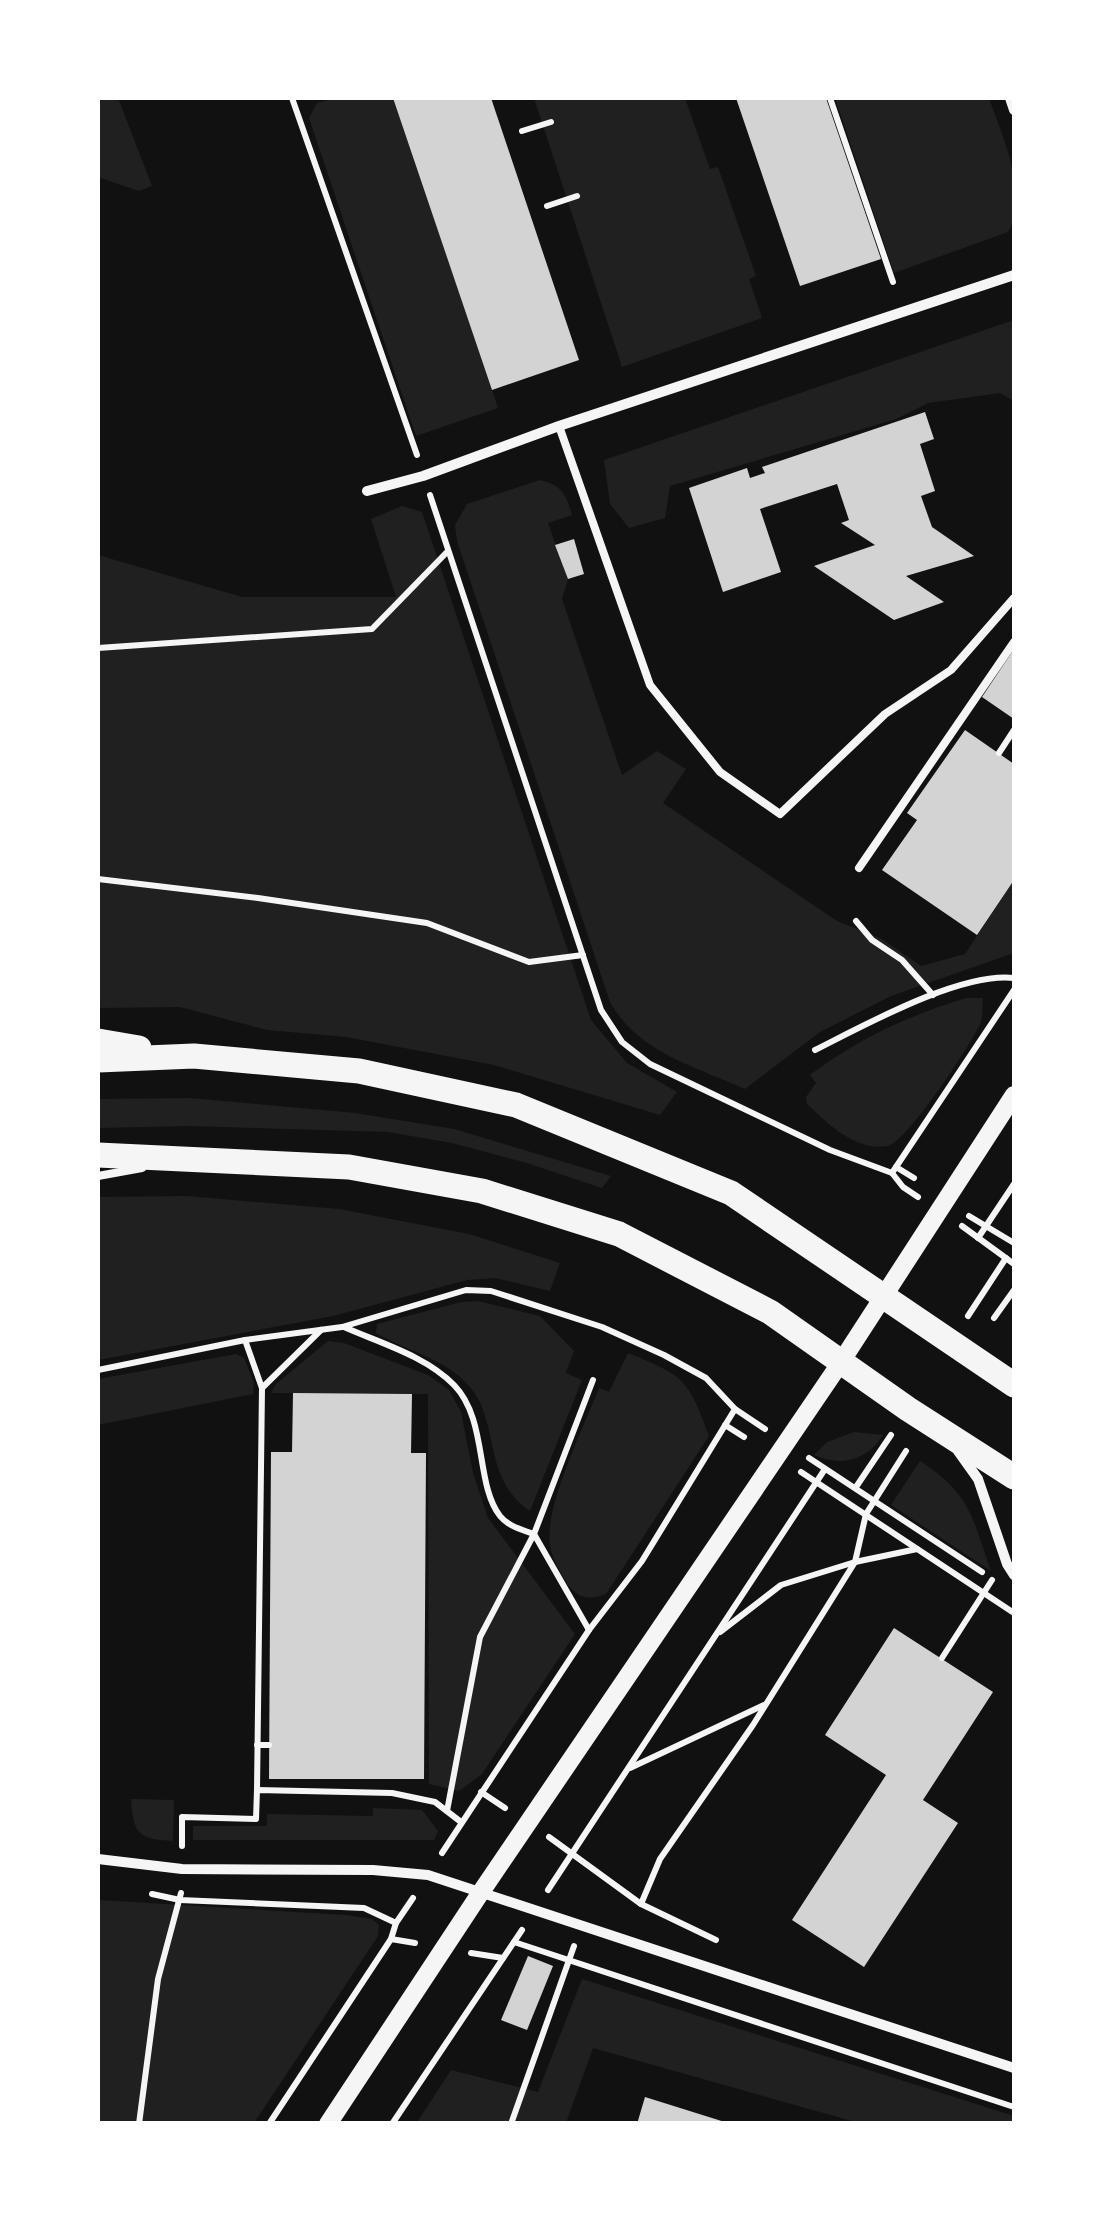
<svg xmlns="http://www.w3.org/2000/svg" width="1112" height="2221" font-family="'PT Sans',sans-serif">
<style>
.green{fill:#202020}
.building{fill:#d3d3d3}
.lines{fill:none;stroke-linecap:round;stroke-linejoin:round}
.path{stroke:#f5f5f5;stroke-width:6}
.service{stroke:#f5f5f5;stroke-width:8}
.minor{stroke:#f5f5f5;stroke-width:10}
.tertiary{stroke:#f5f5f5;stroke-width:18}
.primary{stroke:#f5f5f5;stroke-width:25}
</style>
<rect width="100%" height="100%" fill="#111"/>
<g class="green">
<polygon points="98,98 118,98 152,186 139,191 98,177"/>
<polygon points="335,98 393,98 498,408 416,436 309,118 317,103"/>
<polygon points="534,98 685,98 710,169 718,167 756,276 749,279 762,318 622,367"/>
<path d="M835 98H989C1001 132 1031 198 1008 232L894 273Z"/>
<polygon points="1014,320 1014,401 1000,393 928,403 896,419 670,486 665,518 629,528 610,504 604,460"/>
<path d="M540 480C562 485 566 494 572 515L548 523 568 579 562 599 622 775 657 751 686 769 663 803 837 921 882 939 921 966 965 954 1014 880V953L891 996 820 1032 745 1089C694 1066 639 1053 610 1002L457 541 455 525 467 504Z"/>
<polygon points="402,506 422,512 591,1020 627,1063 677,1092 660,1115 494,1065 346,1037 267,1030 180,1007 98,1008 98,555 242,597 396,597 371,519"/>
<path d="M966 998H983C982 1005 983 1015 981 1022 973 1042 907 1142 888 1146 856 1152 827 1123 807 1104L806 1097 816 1083 810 1075C857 1039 910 1015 966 998Z"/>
<polygon points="190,1098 355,1113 454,1129 611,1176 602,1188 527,1163 452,1143 388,1132 189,1126 98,1128 98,1099"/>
<polygon points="187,1196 339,1209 469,1234 560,1263 550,1291 495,1278 467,1280 333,1316 98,1360 98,1197"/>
<path d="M478 1301 540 1316 574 1351 566 1373 582 1380 530 1511C482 1479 500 1422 470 1387 444 1357 408 1352 376 1333L377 1324 461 1302Z"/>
<polygon points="328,1341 344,1343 428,1375 449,1390 461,1412 473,1473 488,1518 575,1634 482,1774 459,1791 429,1784 428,1394 271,1393 276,1384"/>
<path d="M628 1353C684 1376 688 1378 709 1436L606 1594C588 1601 577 1598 566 1582 560 1571 552 1558 550 1546 544 1506 584 1427 599 1388L609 1392Z"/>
<polygon points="236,1354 244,1358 254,1383 253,1394 98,1425 98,1379"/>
<path d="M854 1432 883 1435C866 1461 842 1467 814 1455L827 1442Z"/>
<path d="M920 1461C971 1494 972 1517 991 1571L891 1505Z"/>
<path d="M131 1799 174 1800 173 1841C139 1839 133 1835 131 1799Z"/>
<polygon points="373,1808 422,1810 438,1831 434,1840 193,1840 193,1826 267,1826 267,1814 373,1816"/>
<polygon points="98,1900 346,1915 372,1919 379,1925 378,1936 254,2123 98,2123"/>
<polygon points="582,1979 1014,2116 1014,2124 859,2123 593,2048 566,2123 416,2124 451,2070 538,2092"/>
</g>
<g class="building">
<polygon points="393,98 491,98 579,360 492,390"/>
<polygon points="736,98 826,98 881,259 800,286"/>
<polygon points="925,412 934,439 920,444 935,491 921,496 932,527 974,556 906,576 944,602 894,620 814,566 875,545 841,523 849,520 837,484 760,509 781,572 723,592 689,488 747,468 750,478 765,473 762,467"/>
<polygon points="574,539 584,574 568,579 555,545"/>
<polygon points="1014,649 1014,719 982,697"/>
<polygon points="965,730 1014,764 1014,880 977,935 882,870 917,820 907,813"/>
<polygon points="293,1393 412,1394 411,1453 426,1453 424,1779 269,1779 271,1452 292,1452"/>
<polygon points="894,1628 993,1692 923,1800 958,1823 864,1967 792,1920 886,1775 825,1735"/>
<polygon points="528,1956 553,1966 527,2030 501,2020"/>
<polygon points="645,2097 728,2123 728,2124 637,2124"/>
</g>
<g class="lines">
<g class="path">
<polyline points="292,98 417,455"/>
<polyline points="830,98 893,282"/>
<polyline points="522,131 551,122"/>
<polyline points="547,206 577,196"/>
<polyline points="430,495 601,1010 622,1042 650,1064 830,1150 892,1173 903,1187 918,1197"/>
<polyline points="98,648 372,629 448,551"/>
<polyline points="999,753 1014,730"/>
<polyline points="98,879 258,898 427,923 529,962 583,955"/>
<polyline points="856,921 872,940 902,960 933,995"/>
<path d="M815 1050C865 1025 960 972 1014 978"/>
<polyline points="896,1167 914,1178"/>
<polyline points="892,1173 1014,990"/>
<polyline points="969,1216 1014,1243"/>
<polyline points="962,1226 1014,1264"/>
<polyline points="978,1238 1014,1184"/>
<polyline points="968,1316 1006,1258"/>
<polyline points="994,1318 1014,1290"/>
<path d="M344 1327C380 1343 426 1356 454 1385 488 1420 475 1484 500 1516 508 1526 522 1530 534 1534L589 1630"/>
<polyline points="245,1340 262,1388 257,1790"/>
<polyline points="98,1370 245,1340 342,1327 466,1290 491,1291 602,1327 664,1355 706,1378 735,1409 765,1429"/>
<polyline points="262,1388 321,1330"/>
<polyline points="725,1425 744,1437"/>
<polyline points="809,1458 982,1572"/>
<polyline points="801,1472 1014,1613"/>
<polyline points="856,1487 891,1435"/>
<polyline points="720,1632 781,1585 855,1562 917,1549"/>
<polyline points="942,1658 992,1580"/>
<polyline points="257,1745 269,1745"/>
<polyline points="630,1768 764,1705"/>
<polyline points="481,1792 505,1808"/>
<polyline points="447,1811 480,1637 534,1534 593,1380"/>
<polyline points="549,1837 641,1904 716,1940"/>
<polyline points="182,1846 182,1817 256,1819 257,1790 392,1793 435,1802 461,1822"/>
<polyline points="442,1853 589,1630 642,1561 735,1409"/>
<polyline points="548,1890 825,1469"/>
<polyline points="152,1894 180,1900 364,1908 396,1923"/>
<polyline points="641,1904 660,1859 753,1725 855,1562 866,1514 906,1451"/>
<polyline points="391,1939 415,1943"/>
<polyline points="514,1942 1014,2107"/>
<polyline points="471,1953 503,1958"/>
<polyline points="139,2124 158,1979 181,1893"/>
<polyline points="269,2124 391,1939 396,1923 413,1898"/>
<polyline points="392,2124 522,1930"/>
<polyline points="511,2124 574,1946"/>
</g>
<g class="service">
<polyline points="559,426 650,685 720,772 780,814 885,714 951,670 1014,598"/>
<polyline points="859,868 1014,642"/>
<polyline points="98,1176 142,1168"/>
</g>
<g class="minor">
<polyline points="1010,98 1014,110"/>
<polyline points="367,491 423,476 559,426 1014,275"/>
<polyline points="958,1451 978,1479 1007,1564 1014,1575"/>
<polyline points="98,1859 182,1869 373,1870 428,1875 1014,2068"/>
</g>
<polyline class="tertiary" points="328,2124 481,1892 841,1362 1014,1095"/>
<g class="primary">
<polyline points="98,1041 139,1048"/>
<polyline points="98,1060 194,1056 359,1071 516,1105 731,1193 1014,1385"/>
<polyline points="98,1155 349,1167 482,1191 619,1234 770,1312 908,1409 1014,1477"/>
</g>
</g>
<rect width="1112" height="2221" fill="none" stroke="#ffffff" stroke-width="200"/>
</svg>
